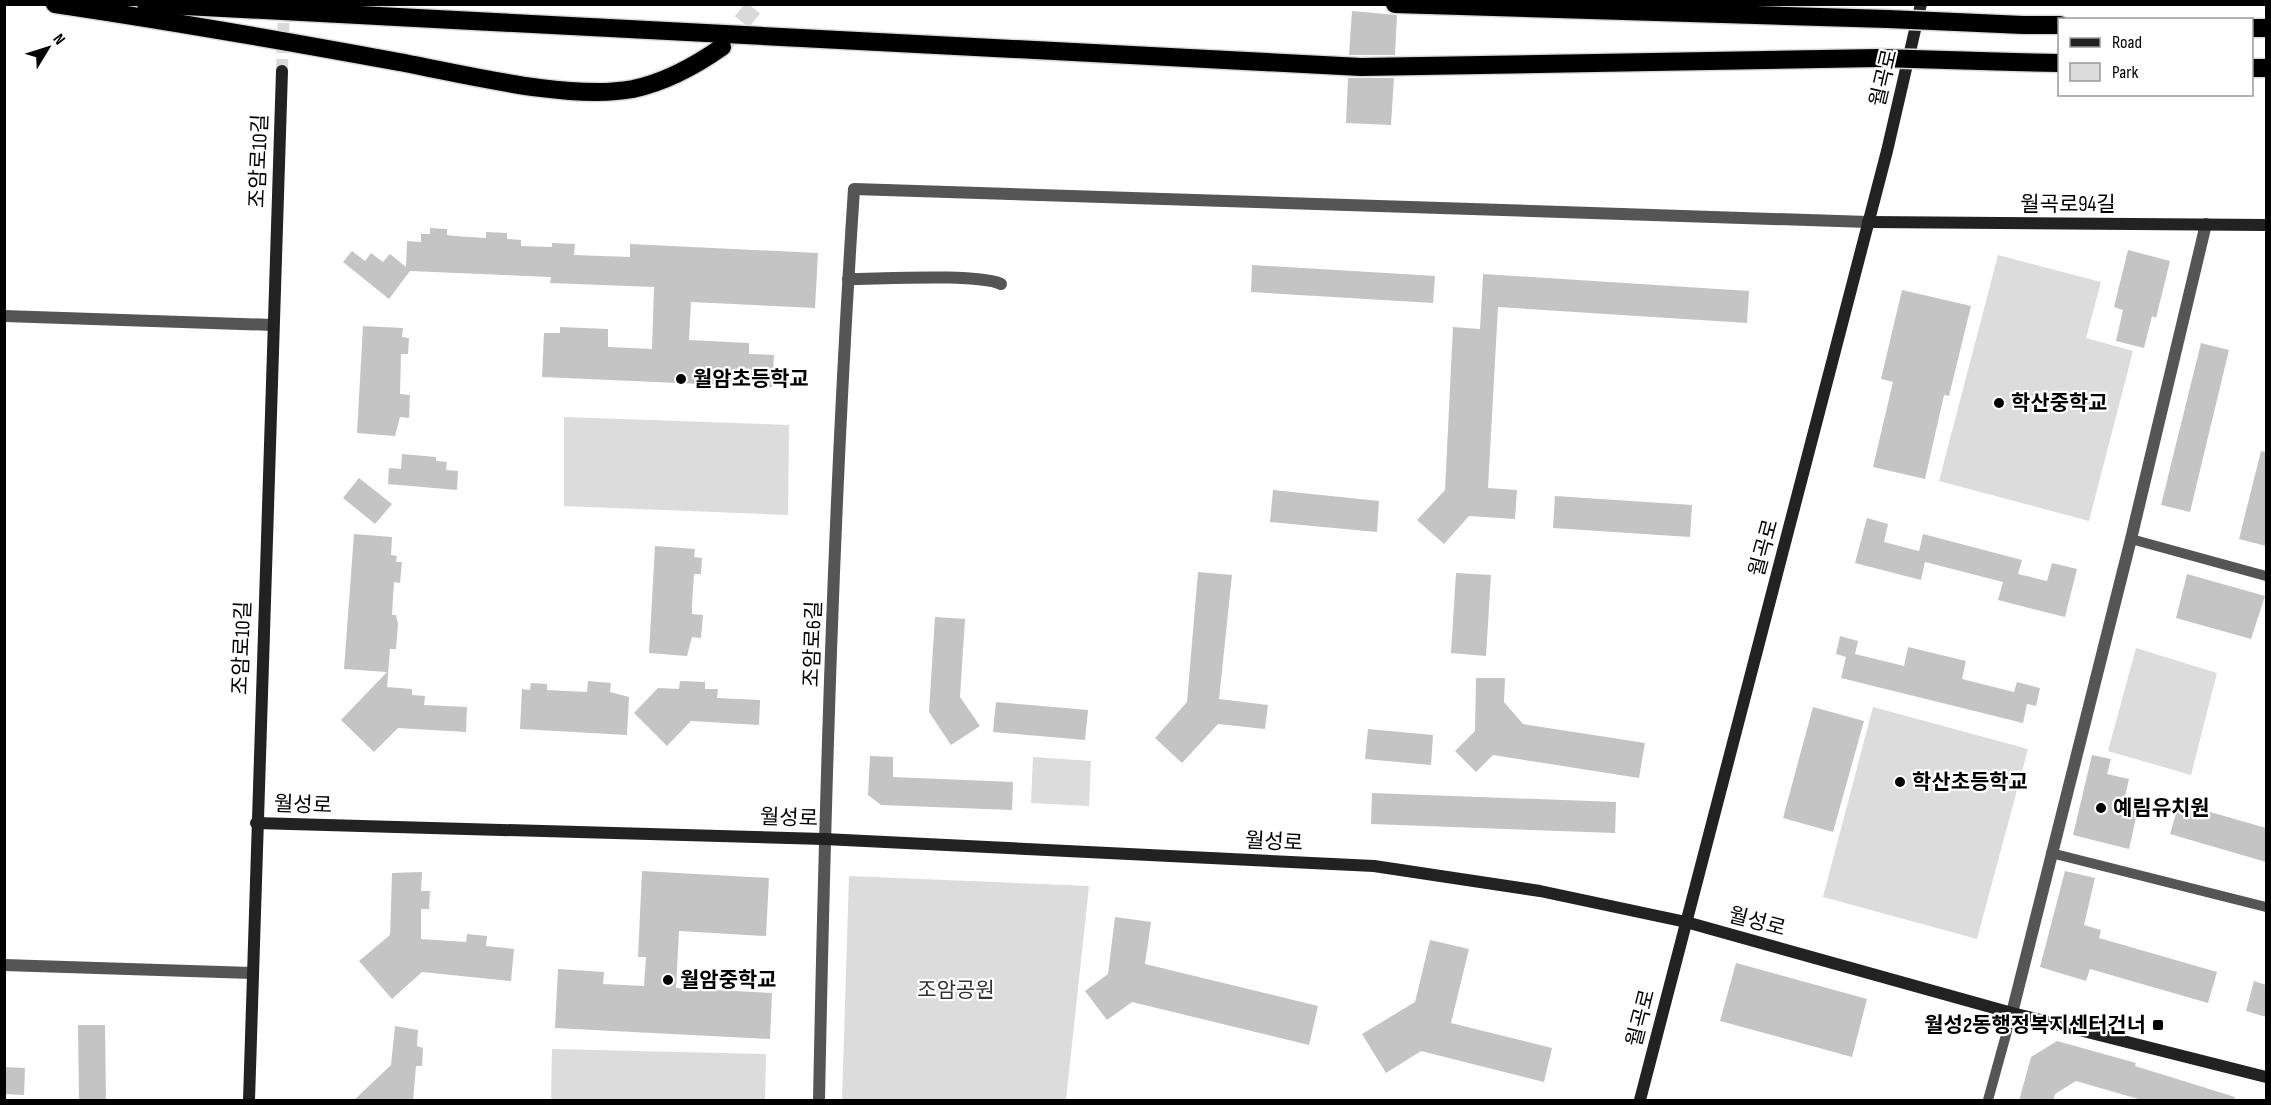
<svg xmlns="http://www.w3.org/2000/svg" width="2271" height="1105" font-family="'Sofia Sans Condensed','Noto Sans KR',sans-serif">
<style>
.green{fill:#dcdcdc}
.building{fill:#c4c4c4}
.lines{fill:none;stroke-linecap:round;stroke-linejoin:round}
.secondary-tunnel{stroke:#d9d9d9;stroke-width:12;stroke-dasharray:12 6;stroke-linecap:butt}
.highway-tunnel{stroke:#d9d9d9;stroke-width:18;stroke-dasharray:18 9;stroke-linecap:butt}
.highway-casing{stroke:#dbdbdb;stroke-width:21}
.lane{stroke:#555;stroke-width:10}
.street{stroke:#555;stroke-width:12}
.secondary{stroke:#222;stroke-width:12}
.highway{stroke:#000;stroke-width:18}
.highway-bridge-casing{stroke:#dbdbdb;stroke-width:21;stroke-linecap:butt}
.highway-bridge{stroke:#000;stroke-width:18}
.poi-dot{fill:#000;stroke:#fff;stroke-width:2}
.labels{text-anchor:middle;dominant-baseline:central;stroke-width:4.5;stroke-linejoin:round;paint-order:stroke}
.street-label{font-size:21px;fill:#000;stroke:#fff}
.poi-label{font-size:21px;font-weight:bold;fill:#000;stroke:#fff;text-anchor:start}
.park-label{font-size:21px;fill:#333;stroke:#fff}
</style>
<rect width="100%" height="100%" fill="#fff"/>
<g class="green">
<polygon points="1998,255 2101,282 2086,338 2133,351 2089,521 1939,481"/>
<polygon points="564,417 789,425 788,515 564,506"/>
<polygon points="2136,648 2217,673 2191,775 2108,751"/>
<polygon points="1873,707 2028,749 1977,939 1823,897"/>
<polygon points="1033,757 1091,761 1089,806 1031,803"/>
<polygon points="849,876 1089,886 1066,1100 842,1100"/>
<polygon points="552,1049 766,1054 765,1100 551,1100"/>
</g>
<g class="building">
<polygon points="1352,11 1397,15 1395,55 1349,55"/>
<polygon points="1348,78 1394,78 1391,125 1346,123"/>
<polygon points="430,228 447,229 447,235 455,236 486,238 486,232 507,233 507,239 521,240 521,246 552,247 552,243 575,244 574,255 630,257 630,244 818,253 815,308 691,302 689,340 749,343 749,354 774,355 772,387 542,377 544,333 560,333 560,327 608,329 608,347 652,349 654,287 550,283 551,277 410,271 389,299 343,262 352,251 365,261 371,253 383,262 390,254 406,267 407,241 421,242 421,234 430,234"/>
<polygon points="2128,250 2170,261 2156,318 2152,316 2144,348 2116,341 2123,310 2114,307"/>
<polygon points="1252,265 1435,276 1433,303 1251,292"/>
<polygon points="1483,274 1749,291 1747,323 1498,307 1488,488 1517,490 1515,519 1469,516 1444,544 1417,520 1445,490 1453,327 1480,329"/>
<polygon points="1902,290 1971,306 1949,396 1944,395 1925,479 1873,467 1893,382 1881,379"/>
<polygon points="363,326 403,328 402,337 409,338 408,354 401,354 400,394 410,395 409,418 400,417 395,436 357,433"/>
<polygon points="2201,343 2229,350 2190,512 2161,505"/>
<polygon points="2261,451 2266,452 2266,546 2239,539"/>
<polygon points="402,454 436,457 436,461 447,462 446,470 458,471 457,490 388,484 389,468 401,469"/>
<polygon points="359,478 392,504 375,524 343,498"/>
<polygon points="1273,490 1379,501 1377,532 1270,522"/>
<polygon points="1555,496 1692,505 1690,537 1553,528"/>
<polygon points="1867,518 1888,524 1884,542 1919,551 1923,534 2022,560 2018,574 2047,581 2052,563 2077,569 2065,617 1998,600 2003,582 1925,562 1921,580 1855,563"/>
<polygon points="354,534 392,537 391,555 397,556 396,562 402,562 400,583 394,582 392,615 396,615 398,624 396,649 390,649 387,687 412,689 412,695 425,696 424,705 467,707 466,732 398,728 374,752 341,720 387,672 344,669"/>
<polygon points="655,546 695,549 694,557 702,558 701,574 694,574 692,604 692,614 703,615 701,638 692,637 687,656 649,653"/>
<polygon points="1198,572 1232,575 1219,699 1268,705 1265,729 1218,724 1182,763 1155,738 1187,702"/>
<polygon points="1456,573 1491,575 1486,656 1451,653"/>
<polygon points="2187,574 2265,596 2251,639 2176,618"/>
<polygon points="935,617 965,619 960,697 980,726 951,745 929,712"/>
<polygon points="1840,636 1858,641 1855,654 1904,666 1908,647 1966,661 1962,679 2014,692 2017,682 2040,688 2036,706 2027,704 2023,723 1841,678 1846,657 1836,654"/>
<polygon points="1476,678 1505,678 1504,702 1523,724 1645,743 1639,778 1493,755 1476,772 1455,751 1475,731"/>
<polygon points="588,681 611,683 610,692 629,697 627,735 520,729 522,689 530,690 531,683 547,684 547,690 587,692"/>
<polygon points="680,681 705,682 705,689 718,689 717,698 760,700 759,725 691,721 667,746 634,713 658,688 679,689"/>
<polygon points="996,702 1088,710 1085,740 993,732"/>
<polygon points="1813,707 1864,721 1833,832 1783,818"/>
<polygon points="1368,729 1433,735 1431,765 1365,759"/>
<polygon points="2092,755 2111,759 2107,774 2129,779 2123,805 2138,809 2129,849 2073,835"/>
<polygon points="870,756 893,757 893,777 1013,782 1012,810 881,805 868,795"/>
<polygon points="1372,793 1616,802 1615,833 1371,824"/>
<polygon points="2179,803 2266,828 2266,862 2170,834"/>
<polygon points="642,871 769,878 766,936 679,931 676,988 772,993 770,1039 555,1028 558,969 604,972 603,984 644,986 646,957 638,957"/>
<polygon points="2065,871 2095,878 2084,925 2101,930 2099,938 2217,972 2208,1003 2090,969 2086,981 2040,967"/>
<polygon points="422,872 421,891 430,891 429,909 421,909 421,939 466,942 467,934 487,936 486,946 514,949 511,981 422,972 392,999 359,961 390,935 392,873"/>
<polygon points="1115,917 1151,922 1145,964 1318,1006 1309,1045 1132,1002 1107,1020 1085,991 1108,974"/>
<polygon points="1430,940 1469,949 1451,1023 1552,1048 1544,1082 1421,1051 1386,1073 1362,1034 1415,1002"/>
<polygon points="1736,963 1867,999 1852,1057 1720,1021"/>
<polygon points="2254,981 2266,985 2266,1017 2246,1011"/>
<polygon points="78,1025 105,1025 106,1101 79,1101"/>
<polygon points="395,1026 418,1030 417,1046 423,1048 422,1066 416,1066 413,1101 353,1101 391,1065"/>
<polygon points="2057,1041 2136,1063 2135,1066 2235,1097 2235,1101 2145,1101 2076,1081 2055,1094 2053,1101 2019,1101 2031,1057"/>
<polygon points="4,1067 25,1068 24,1095 4,1094"/>
</g>
<g class="lines">
<polyline class="secondary-tunnel" points="282,71 284,4"/>
<polyline class="highway-tunnel" points="725,43 756,4"/>
<defs>
<g id="highway">
<path d="M55 4C170 21 285 41 399 62 464 74 569 101 633 89 666 82 695 66 722 47"/>
<polyline points="146,4 1361,67 1879,58"/>
<polyline points="1395,4 1888,19"/>
<polyline points="2023,25 2060,25"/>
<polyline points="2252,28 2266,28"/>
<polyline points="2014,62 2060,63"/>
<polyline points="2252,68 2266,68"/>
</g>
</defs>
<use href="#highway" class="highway-casing"/>
<g class="lane">
<polyline points="2131,539 2266,576"/>
<polyline points="2051,853 2266,907"/>
<polyline points="1988,1100 2012,1013"/>
</g>
<g class="street">
<path d="M848 279C879 279 978 273 1001 284"/>
<polyline points="4,316 273,325"/>
<polyline points="4,965 252,973"/>
<polyline points="2012,1013 2131,539 2206,224"/>
<path d="M819 1100C825 797 834 493 854 189L1868 222"/>
</g>
<g class="secondary">
<polyline points="1868,222 2266,225"/>
<polyline points="256,823 824,839 1374,866 1540,891 1686,922 2012,1013 2266,1077"/>
<polyline points="249,1100 282,71"/>
<polyline points="1640,1100 1887,151 1921,4"/>
</g>
<use href="#highway" class="highway"/>
<defs>
<g id="highway-bridge">
<polyline points="1888,19 2023,25"/>
<polyline points="1879,58 2014,62"/>
</g>
</defs>
<use href="#highway-bridge" class="highway-bridge-casing"/>
<use href="#highway-bridge" class="highway-bridge"/>
</g>
<g class="poi-dot">
<circle cx="681" cy="379" r="6"/>
<circle cx="1999" cy="403" r="6"/>
<circle cx="1900" cy="782" r="6"/>
<circle cx="2101" cy="808" r="6"/>
<circle cx="668" cy="980" r="6"/>
<rect x="2152" y="1019" width="12" height="12" rx="3"/>
</g>
<g class="labels">
<g class="street-label">
<text transform="translate(1884 78) rotate(-77)">월곡로</text>
<text transform="translate(259 161) rotate(-88)">조암로10길</text>
<text x="2068" y="204">월곡로94길</text>
<text transform="translate(1764 548) rotate(-75)">월곡로</text>
<text transform="translate(813 644) rotate(-88)">조암로6길</text>
<text transform="translate(242 648) rotate(-88)">조암로10길</text>
<text transform="translate(303 805) rotate(2)">월성로</text>
<text transform="translate(789 818) rotate(2)">월성로</text>
<text transform="translate(1274 842) rotate(3)">월성로</text>
<text transform="translate(1757 922) rotate(15)">월성로</text>
<text transform="translate(1641 1018) rotate(-76)">월곡로</text>
</g>
<g class="poi-label">
<text x="693" y="379">월암초등학교</text>
<text x="2011" y="403">학산중학교</text>
<text x="1912" y="782">학산초등학교</text>
<text x="2113" y="808">예림유치원</text>
<text x="680" y="980">월암중학교</text>
<text x="2146" y="1025" text-anchor="end">월성2동행정복지센터건너</text>
</g>
<g class="park-label">
<text x="956" y="990">조암공원</text>
</g>
</g>
<rect width="2271" height="1105" fill="none" stroke="#000000" stroke-width="12"/>
<rect x="2058" y="18" width="195" height="78" fill="#ffffff" stroke="#999999" stroke-width="1.5"/>
<rect x="2070" y="38" width="30" height="9" fill="#222222" stroke="#999999" stroke-width="1.5"/>
<text x="2112" y="48" font-size="18" fill="#000000">Road</text>
<rect x="2070" y="63" width="30" height="18" fill="#dcdcdc" stroke="#999999" stroke-width="1.5"/>
<text x="2112" y="78" font-size="18" fill="#000000">Park</text>
<g transform="translate(48 48) rotate(52)" stroke="#ffffff" stroke-width="4.5" paint-order="stroke">
<path d="M0-4.5L10 22L0 15L-10 22Z" fill="#000000"/>
<text y="-9" font-size="16" font-weight="bold" text-anchor="middle" fill="#000000">N</text>
</g>
</svg>
